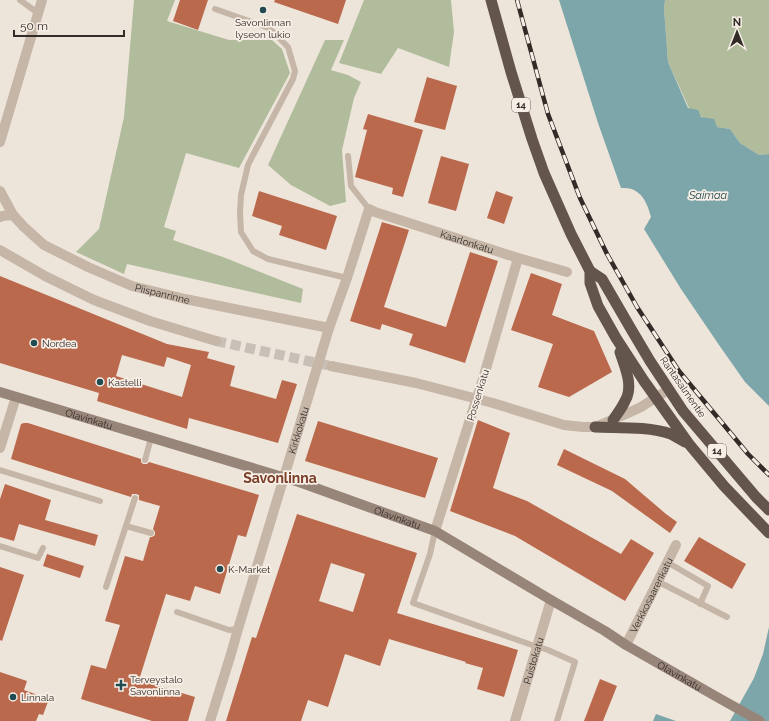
<svg xmlns="http://www.w3.org/2000/svg" width="769" height="721" font-family="Raleway,sans-serif">
<style>
.green{fill:#b0bc9c}
.water{fill:#7ca6a9}
.building{fill:#ba694d;fill-rule:evenodd}
.lines{fill:none;stroke-linecap:round;stroke-linejoin:round}
.minor-tunnel{stroke:#c8c0b6;stroke-width:10;stroke-dasharray:10 5;stroke-linecap:butt}
.service{stroke:#c5b6a7;stroke-width:6}
.minor{stroke:#c5b6a7;stroke-width:10}
.secondary{stroke:#988579;stroke-width:10}
.trunk{stroke:#63544c;stroke-width:11}
.rail-casing{stroke:#322b27;stroke-width:4.5}
.rail{stroke:#f7efe6;stroke-width:3;stroke-dasharray:9;stroke-linecap:butt}
.minor-bridge{stroke:#c5b6a7;stroke-width:10}
.poi-dot{fill:#214b50;stroke:#f7efe6;stroke-width:1.5}
.labels{text-anchor:middle;dominant-baseline:central;stroke-width:3.5;stroke-linejoin:round;paint-order:stroke}
.shield{fill:#f7efe6;stroke:#6d6660;stroke-width:1}
.shield-label{font-size:9px;font-weight:bold;fill:#322b27}
.poi-label{font-size:10px;fill:#322b27;stroke:#f7efe6;text-anchor:start}
.street-label{font-size:10px;fill:#322b27;stroke:#f7efe6}
.water-label{font-size:11px;font-style:italic;fill:#214b50;stroke:#f7efe6}
.district-label{font-size:14px;font-weight:bold;fill:#793d28;stroke:#f7efe6}
</style>
<rect width="100%" height="100%" fill="#eee5da"/>
<g class="green">
<polygon points="134,0 175,0 167,21 229,40 272,40 282,49 290,73 239,168 186,153 164,227 176,231 173,240 223,257 303,289 301,303 127,264 124,274 76,252 99,229 124,117"/>
<polygon points="364,0 451,0 454,32 449,67 398,48 381,74 339,63"/>
<polygon points="665,0 769,0 769,154 759,155 740,143 730,129 717,127 689,108 668,62 664,9"/>
<polygon points="325,40 344,40 331,70 348,75 361,82 354,98 342,150 346,202 330,206 291,185 268,165"/>
</g>
<g class="water">
<path d="M559 0H665L664 9 668 62 688 108 698 110 701 117 714 119 717 127 730 129 740 143 759 155 769 154V406L745 382 719 345 681 289 644 229 651 217C648 206 644 195 634 190 630 188 625 188 621 188L598 123Z"/>
<polygon points="769,627 769,721 730,721 754,678 763,654"/>
<polygon points="656,714 676,721 653,721"/>
</g>
<g class="building">
<polygon points="180,0 208,0 198,30 173,21"/>
<polygon points="275,0 346,0 338,24 274,2"/>
<polygon points="427,77 457,86 445,130 414,122"/>
<polygon points="368,114 423,130 403,197 392,194 393,188 355,177 367,130 363,129"/>
<polygon points="441,156 469,164 456,211 428,203"/>
<polygon points="259,191 337,216 326,250 279,235 282,226 252,216"/>
<polygon points="496,191 513,197 504,224 487,218"/>
<polygon points="382,222 409,230 384,307 446,327 470,252 498,261 465,363 409,345 413,334 382,324 380,330 350,321"/>
<polygon points="531,273 562,284 552,315 594,331 612,372 569,397 538,387 553,344 511,330"/>
<path d="M0 276 167 344 209 352 207 358 235 366 230 386 276 399 282 380 297 384 278 443 189 418 187 429 97 401 99 393 0 363ZM122 355 164 367 167 357 191 365 182 397 116 376Z"/>
<polygon points="478,420 510,433 493,488 527,501 621,554 631,539 654,553 625,601 515,536 450,511"/>
<polygon points="318,421 438,458 425,498 305,461"/>
<polygon points="24,423 28,423 141,459 141,462 143,464 147,464 149,462 259,495 246,537 238,535 220,594 195,586 190,601 166,594 139,680 195,697 188,721 152,721 81,699 91,665 106,669 120,625 105,621 125,556 143,561 150,537 152,537 155,535 155,532 153,529 160,506 139,500 139,495 136,494 132,494 131,497 11,459 21,424"/>
<polygon points="564,449 625,479 666,514 677,522 670,533 612,491 557,465"/>
<polygon points="5,484 51,500 45,520 98,535 95,546 19,524 14,541 0,537 0,499"/>
<path d="M297 514 417 553 397 613 518 650 504 697 477 689 483 668 465 663 466 662 389 639 380 666 345 654 328 707 308 700 301 721H226L252 637 256 638ZM331 563 365 574 353 612 319 601Z"/>
<polygon points="699,537 746,564 732,589 684,561"/>
<polygon points="47,554 84,566 80,578 43,566"/>
<polygon points="0,567 24,575 2,641 0,640"/>
<polygon points="0,672 27,681 24,690 49,699 43,715 39,714 36,721 0,721"/>
<polygon points="600,679 617,686 603,721 584,721"/>
</g>
<g class="lines">
<polyline class="minor-tunnel" points="216,341 331,366"/>
<g class="service">
<polyline points="20,0 38,13"/>
<polyline points="215,9 269,28 288,47 295,71 293,79 253,155 248,165 241,195 240,213 241,232 253,251 268,259 347,278"/>
<polyline points="348,156 351,186 369,209"/>
<polyline points="145,460 151,438"/>
<polyline points="0,470 100,501"/>
<polyline points="126,526 151,533"/>
<polyline points="435,531 430,554 413,603 529,644 548,650 575,662 557,721"/>
<polyline points="0,546 38,558 43,548"/>
<polyline points="667,562 708,586 700,604"/>
<polyline points="657,581 727,617"/>
<polyline points="106,587 135,498"/>
<polyline points="177,612 229,630 238,629"/>
</g>
<g class="minor">
<polyline points="0,142 42,0"/>
<path id="s1" d="M0 191 13 215 24 227 44 245 88 267 132 286 185 299 329 328 347 278 369 209 375 212 518 258 567 272"/>
<polyline points="0,217 2,216 13,215"/>
<polyline points="0,250 45,276 94,300 150,321 216,341"/>
<polyline points="331,366 416,383 493,403 564,425 583,427 595,427 626,414 641,407 668,390"/>
<polyline points="483,379 518,258"/>
<polyline points="0,448 16,397"/>
<polyline points="435,531 472,413"/>
<path id="s2" d="M626 645 676 545"/>
<path id="s3" d="M210 721 231 654 238 629 314 378"/>
<path id="s4" d="M515 721 551 600"/>
</g>
<path class="secondary" id="s5" d="M0 392 299 482 435 531 551 600 605 631 626 645 717 697 760 721"/>
<g class="trunk">
<polyline points="491,0 511,72 532,139 544,173 571,234 590,271 590,283 598,306 616,338 644,381 689,444 724,486 769,533"/>
<polyline points="590,271 602,279 631,329 650,361 683,411 756,497 769,510"/>
<path d="M613 420C617 414 622 408 625 401 634 386 625 368 620 352"/>
<path d="M595 427C618 428 648 426 671 434 675 436 680 439 685 442"/>
</g>
<defs>
<polyline id="rail" points="517,0 548,114 580,198 607,254 637,307 679,371 748,454 769,475"/>
</defs>
<use href="#rail" class="rail-casing"/>
<use href="#rail" class="rail"/>
<g class="minor-bridge">
<polyline points="314,378 329,328"/>
<polyline points="472,413 483,379"/>
</g>
</g>
<g class="poi-dot">
<circle cx="263" cy="10" r="4"/>
<circle cx="34" cy="343" r="4"/>
<circle cx="100" cy="382" r="4"/>
<circle cx="220" cy="569" r="4"/>
<path d="M119 679h4v4h4v4h-4v4h-4v-4h-4v-4h4z"/>
<circle cx="13" cy="697" r="4"/>
</g>
<g class="labels">
<g class="shield">
<rect x="512" y="98" width="18" height="14" rx="3"/>
<rect x="708" y="444" width="18" height="14" rx="3"/>
</g>
<g class="shield-label">
<text x="521" y="105">14</text>
<text x="717" y="451">14</text>
</g>
<g class="poi-label">
<text x="263" y="22" text-anchor="middle">Savonlinnan<tspan x="263" dy="12">lyseon lukio</tspan></text>
<text x="42" y="343">Nordea</text>
<text x="108" y="382">Kastelli</text>
<text x="228" y="569">K-Market</text>
<text x="130" y="679">Terveystalo<tspan x="130" dy="12">Savonlinna</tspan></text>
<text x="21" y="697">Linnala</text>
</g>
<g class="street-label">
<text stroke="none"><textPath href="#s1" startOffset="598">Kaarlonkatu</textPath></text>
<text stroke="none"><textPath href="#s1" startOffset="199">Piispanrinne</textPath></text>
<text transform="translate(683 387) rotate(55)">Rantasalmentie</text>
<text transform="translate(478 395) rotate(-73)">Possenkatu</text>
<text stroke="none"><textPath href="#s5" startOffset="93">Olavinkatu</textPath></text>
<text stroke="none"><textPath href="#s3" startOffset="304">Kirkkokatu</textPath></text>
<text stroke="none"><textPath href="#s5" startOffset="417">Olavinkatu</textPath></text>
<text stroke="none"><textPath href="#s2" startOffset="56">Verkkosaarenkatu</textPath></text>
<text stroke="none"><textPath href="#s4" startOffset="63">Puistokatu</textPath></text>
<text stroke="none"><textPath href="#s5" startOffset="741">Olavinkatu</textPath></text>
</g>
<g class="water-label">
<text x="708" y="195">Saimaa</text>
</g>
<g class="district-label">
<text x="280" y="478">Savonlinna</text>
</g>
</g>
<g transform="translate(737 32)" stroke="#f7efe6" stroke-width="3" paint-order="stroke">
<path d="M0-3L7 15L0 10L-7 15Z" fill="#322b27"/>
<text y="-6" font-size="11" font-weight="bold" text-anchor="middle" fill="#322b27">N</text>
</g>
<path d="M14 30v6h110v-6" fill="none" stroke="#322b27" stroke-width="2"/>
<text x="20" y="30" font-size="12" fill="#322b27" stroke="#f7efe6" stroke-width="3" paint-order="stroke">50 m</text>
</svg>
